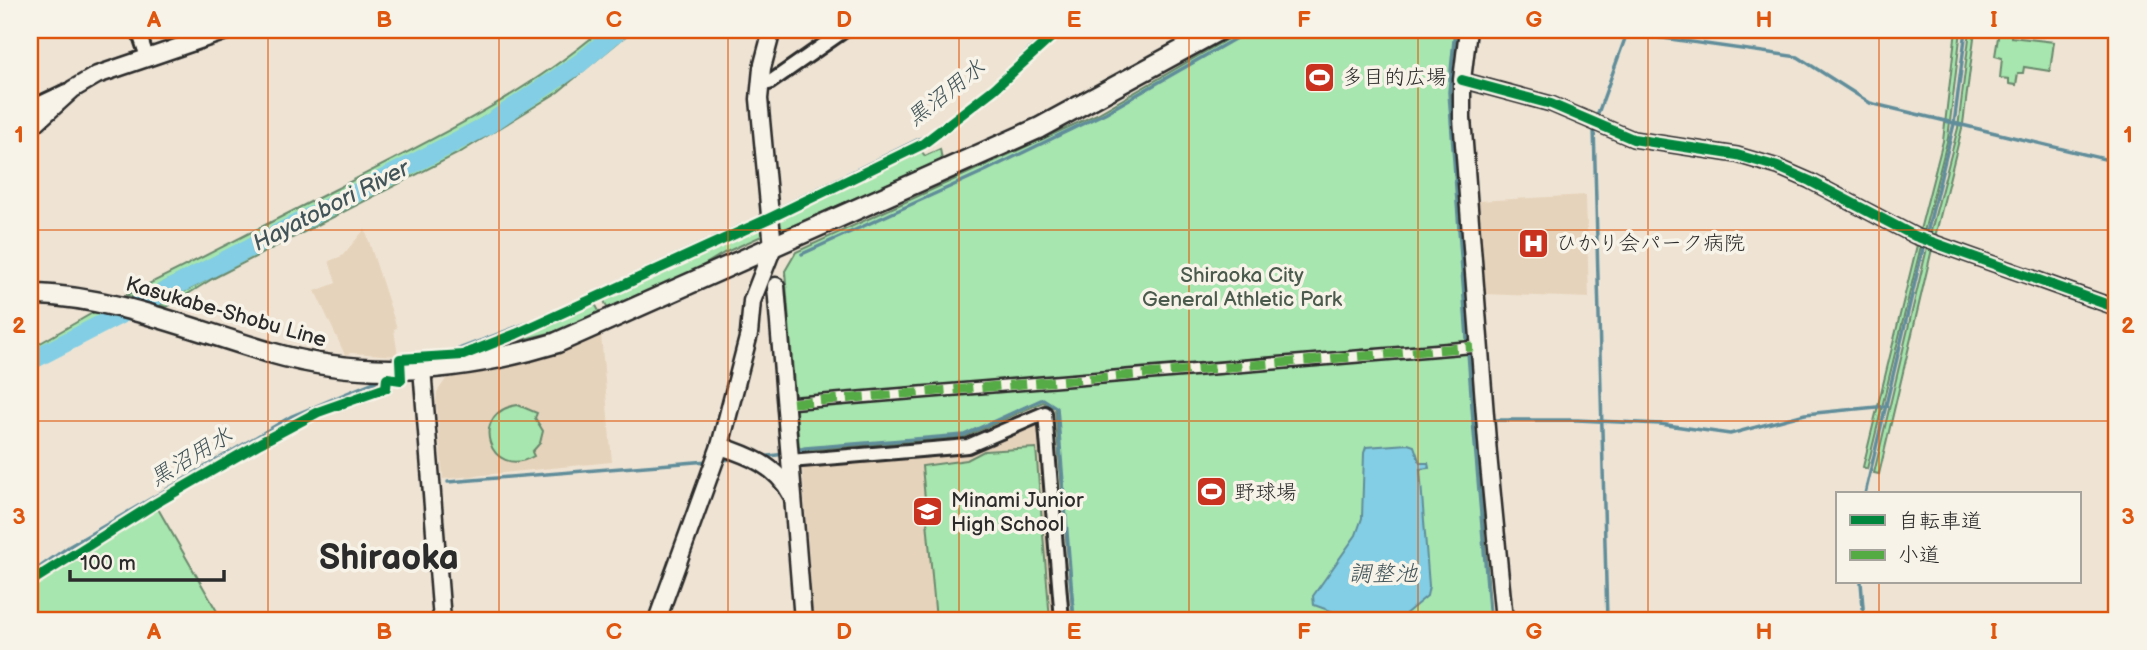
<svg xmlns="http://www.w3.org/2000/svg" width="2147" height="650" font-family="'Balsamiq Sans','Klee One',sans-serif">
<style>
.built{fill:#e6d3bb}
.green{fill:#a7e6ae;stroke:#69886c;stroke-width:2}
.water{fill:#83cee4;stroke:#608d9a;stroke-width:2}
.lines{fill:none;stroke-linecap:round;stroke-linejoin:round}
.stream{stroke:#608d9a;stroke-width:3.5}
.river{stroke:#83cee4;stroke-width:19}
.pedestrian-casing{stroke:#2b2b2b;stroke-width:15}
.minor-casing{stroke:#2b2b2b;stroke-width:18}
.tertiary-casing{stroke:#2b2b2b;stroke-width:21}
.primary-casing{stroke:#2b2b2b;stroke-width:24}
.pedestrian{stroke:#f7f3e8;stroke-width:10}
.minor{stroke:#f7f3e8;stroke-width:12}
.tertiary{stroke:#f7f3e8;stroke-width:16}
.primary{stroke:#f7f3e8;stroke-width:19}
.quiet{stroke:#54ab44;stroke-width:9;stroke-dasharray:18 9;stroke-linecap:butt}
.cycleway-casing{stroke:#f7f3e8;stroke-width:15}
.cycleway{stroke:#00873e;stroke-width:10}
.grid{fill:none;stroke:#df570e;stroke-width:2;stroke-opacity:0.55}
.labels{text-anchor:middle;dominant-baseline:central;stroke-width:7;stroke-linejoin:round;paint-order:stroke}
.poi-label{font-size:21px;fill:#2b2b2b;stroke:#f7f3e8;text-anchor:start}
.park-label{font-size:21px;fill:#4a5a4c;stroke:#f7f3e8}
.street-label{font-size:21px;fill:#2b2b2b;stroke:#f7f3e8}
.water-label{font-size:23px;font-style:italic;fill:#415459;stroke:#f7f3e8}
.town-label{font-size:35px;font-weight:bold;fill:#2b2b2b;stroke:#f7f3e8}
.neatline{fill:none;stroke:#df570e;stroke-width:2.5}
.grid-label{font-size:23px;text-anchor:middle;font-weight:bold;fill:#df570e}
</style>
<rect width="100%" height="100%" fill="#efe4d4"/>
<filter id="ink" filterUnits="userSpaceOnUse"><feTurbulence type="fractalNoise" baseFrequency=".0143" numOctaves="2"/><feDisplacementMap in="SourceGraphic" scale="14" xChannelSelector="R" yChannelSelector="G"/><feConvolveMatrix kernelMatrix="1 2 1 2 8 2 1 2 1" color-interpolation-filters="sRGB"/></filter>
<g filter="url(#ink)">
<g class="built">
<polygon points="1586,195 1589,298 1483,294 1477,201"/>
<polygon points="365,229 397,328 394,329 398,356 351,353 345,355 315,291 336,283 329,261 342,256"/>
<polygon points="601,334 612,462 443,479 436,400 437,392 446,379 493,371 541,357"/>
<polygon points="1039,418 1043,422 1059,620 813,620 802,465 966,451"/>
</g>
<g class="green">
<path d="M601 30H610L549 78 453 136 134 298 126 295C197 261 266 224 336 189 428 141 521 98 601 30Z"/>
<polygon points="626,30 633,30 558,92 461,152 212,279 167,307 159,305 489,130 562,84"/>
<polygon points="1243,30 1457,30 1450,82 1491,620 1073,620 1055,408 1043,402 964,437 804,450 799,448 785,271 796,252 1097,114"/>
<polygon points="1956,30 1961,30 1948,138 1924,232 1920,230 1943,141"/>
<polygon points="1970,30 1975,30 1963,124 1935,237 1930,235 1958,128"/>
<polygon points="1999,31 2011,33 2011,37 2054,42 2050,71 2024,67 2023,73 2018,73 2016,85 2009,84 2009,79 2000,78 2002,58 1995,56"/>
<polygon points="920,149 925,156 940,149 942,160 783,230 780,226 778,217 784,213"/>
<polygon points="763,224 764,235 724,253 687,275 608,310 603,298"/>
<polygon points="1917,245 1921,246 1867,469 1863,467"/>
<polygon points="1927,248 1932,249 1879,474 1874,473"/>
<polygon points="594,302 600,313 558,331 486,348"/>
<polygon points="96,311 109,314 30,355 30,349"/>
<path d="M518 405 537 413 535 418 543 431 540 443 532 452 534 456C489 482 467 411 518 405Z"/>
<polygon points="1036,448 1050,620 936,620 922,466 967,460 984,451"/>
<polygon points="157,507 222,620 30,620 30,587"/>
</g>
<polygon class="water" points="1408,444 1414,446 1420,463 1428,463 1429,468 1420,469 1429,586 1427,596 1398,620 1356,620 1314,605 1313,596 1356,535 1362,518 1364,453 1366,447"/>
<g class="lines">
<g class="stream">
<polyline points="1455,30 1449,92 1473,420"/>
<polyline points="1596,119 1627,33 1798,57 1870,103 2117,162"/>
<polyline points="1594,126 1607,620"/>
<polyline points="780,207 929,134 993,83 1050,30"/>
<polyline points="1926,237 1954,124 1966,30"/>
<polyline points="802,254 987,170 1105,113 1250,30"/>
<polyline points="446,354 532,321 741,225"/>
<polyline points="1480,420 1473,420 1490,620"/>
<polyline points="1491,420 1577,420 1660,424 1730,434 1805,414 1887,406"/>
<polyline points="795,451 805,448 964,435 1043,399 1057,408 1074,620"/>
<polyline points="761,457 785,454"/>
<polyline points="719,460 736,459"/>
<polyline points="448,482 708,461"/>
<polyline points="1865,494 1924,244"/>
<polyline points="30,574 70,546 292,416 376,381"/>
<polyline points="1861,582 1864,620"/>
</g>
<polyline class="river" points="30,361 486,126 580,63 619,30"/>
<defs>
<polyline id="pedestrian" points="793,403 1473,347"/>
<g id="minor">
<polyline points="138,30 147,57"/>
<polyline points="1462,80 1551,104 1633,139 1737,155 1778,167 1810,181 1915,236 2117,308"/>
<polyline points="760,85 769,83 845,30"/>
<polyline points="30,108 66,91"/>
<polyline points="790,461 968,446 1045,413 1062,620"/>
</g>
<g id="tertiary">
<polyline points="1468,30 1462,80 1462,118 1488,454 1504,620"/>
<polyline points="30,128 73,89 97,75 229,30"/>
<polyline points="776,286 803,620"/>
<polyline points="422,368 442,620"/>
<path d="M720 446C748 455 777 466 791 494"/>
<polyline points="657,620 720,446 749,334 752,301 773,247 759,99 762,68 772,30"/>
</g>
<path id="primary" d="M30 294C118 297 189 329 272 353 365 380 464 371 556 343L1039 128 1219 30"/>
</defs>
<use href="#pedestrian" class="pedestrian-casing"/>
<use href="#minor" class="minor-casing"/>
<use href="#tertiary" class="tertiary-casing"/>
<use href="#primary" class="primary-casing"/>
<use href="#pedestrian" class="pedestrian"/>
<use href="#minor" class="minor"/>
<use href="#tertiary" class="tertiary"/>
<use href="#primary" class="primary"/>
<polyline class="quiet" points="793,403 1473,347"/>
<defs>
<g id="cycleway">
<polyline points="1462,80 1551,104 1633,139 1737,155 1778,167 1810,181 1915,236 2117,308"/>
<polyline points="30,582 156,503 260,443 318,412 386,388 387,378 401,380 400,359 463,355 516,334 770,218 923,144 994,89 1059,30"/>
</g>
</defs>
<use href="#cycleway" class="cycleway-casing"/>
<use href="#cycleway" class="cycleway"/>
</g>
</g>
<path class="grid" d="M268 30V620M499 30V620M728 30V620M959 30V620M1189 30V620M1418 30V620M1648 30V620M1879 30V494M30 230H2117M30 421H2117M1879 582V620"/>
<defs>
<symbol id="stadium-square" viewBox="-11 -11 22 22"><rect x="-9" y="-9" width="18" height="18" rx="4" fill="#c8321e" stroke="#f7f3e8"/><path d="M0-5a6.5 5 0 1 0 0 10a6.5 5 0 1 0 0-10ZM-3.5-1.8h7v3.6h-7Z" fill="#fff"/></symbol>
<symbol id="hospital-square" viewBox="-11 -11 22 22"><rect x="-9" y="-9" width="18" height="18" rx="4" fill="#c8321e" stroke="#f7f3e8"/><path d="M-5-5h3v3.5h4V-5h3V5h-3V1.5h-4V5h-3Z" fill="#fff"/></symbol>
<symbol id="school-square" viewBox="-11 -11 22 22"><rect x="-9" y="-9" width="18" height="18" rx="4" fill="#c8321e" stroke="#f7f3e8"/><path d="M0-5L7-2L0 1L-7-2ZM-4 1L0 2.5L4 1V4Q0 6-4 4Z" fill="#fff"/></symbol>
</defs>
<g fill-rule="evenodd">
<use href="#stadium-square" x="1302" y="60" width="35" height="35"/>
<use href="#hospital-square" x="1516" y="226" width="35" height="35"/>
<use href="#stadium-square" x="1194" y="474" width="35" height="35"/>
<use href="#school-square" x="910" y="494" width="35" height="35"/>
</g>
<g class="labels">
<g class="poi-label">
<text x="1342" y="77">多目的広場</text>
<text x="1556" y="243">ひかり会パーク病院</text>
<text x="1234" y="492">野球場</text>
<text x="951" y="500">Minami Junior<tspan x="951" dy="24">High School</tspan></text>
</g>
<g class="park-label">
<text x="1242" y="275">Shiraoka City<tspan x="1242" dy="24">General Athletic Park</tspan></text>
</g>
<g class="street-label">
<text transform="translate(226 312) rotate(16)">Kasukabe-Shobu Line</text>
</g>
<g class="water-label">
<text transform="translate(946 93) rotate(-38)">黒沼用水</text>
<text transform="translate(331 206) rotate(-27)">Hayatobori River</text>
<text transform="translate(191 457) rotate(-31)">黒沼用水</text>
<text x="1383" y="574">調整池</text>
</g>
<g class="town-label">
<text x="389" y="558">Shiraoka</text>
</g>
</g>
<rect width="2147" height="650" fill="none" stroke="#f7f3e8" stroke-width="77"/>
<rect x="1836" y="492" width="245" height="91" fill="#f7f3e8" stroke="#a5a39c" stroke-width="2"/>
<rect x="1850" y="515" width="35" height="10" fill="#00873e" stroke="#a5a39c" stroke-width="2"/>
<text x="1898" y="528" font-size="21" fill="#2b2b2b">自転車道</text>
<rect x="1850" y="550" width="35" height="10" fill="#54ab44" stroke="#a5a39c" stroke-width="2"/>
<text x="1898" y="562" font-size="21" fill="#2b2b2b">小道</text>
<path d="M70 570v10h154v-10" fill="none" stroke="#2b2b2b" stroke-width="3.5"/>
<text x="80" y="570" font-size="21" fill="#2b2b2b" stroke="#f7f3e8" stroke-width="5" paint-order="stroke">100 m</text>
<rect x="38" y="38" width="2070" height="574" class="neatline"/>
<g class="grid-label">
<text x="154" y="27">A</text>
<text x="384" y="27">B</text>
<text x="614" y="27">C</text>
<text x="844" y="27">D</text>
<text x="1074" y="27">E</text>
<text x="1304" y="27">F</text>
<text x="1534" y="27">G</text>
<text x="1764" y="27">H</text>
<text x="1994" y="27">I</text>
<text x="19" y="142">1</text>
<text x="2128" y="142">1</text>
<text x="19" y="333">2</text>
<text x="2128" y="333">2</text>
<text x="19" y="524">3</text>
<text x="2128" y="524">3</text>
<text x="154" y="639">A</text>
<text x="384" y="639">B</text>
<text x="614" y="639">C</text>
<text x="844" y="639">D</text>
<text x="1074" y="639">E</text>
<text x="1304" y="639">F</text>
<text x="1534" y="639">G</text>
<text x="1764" y="639">H</text>
<text x="1994" y="639">I</text>
</g>
</svg>
